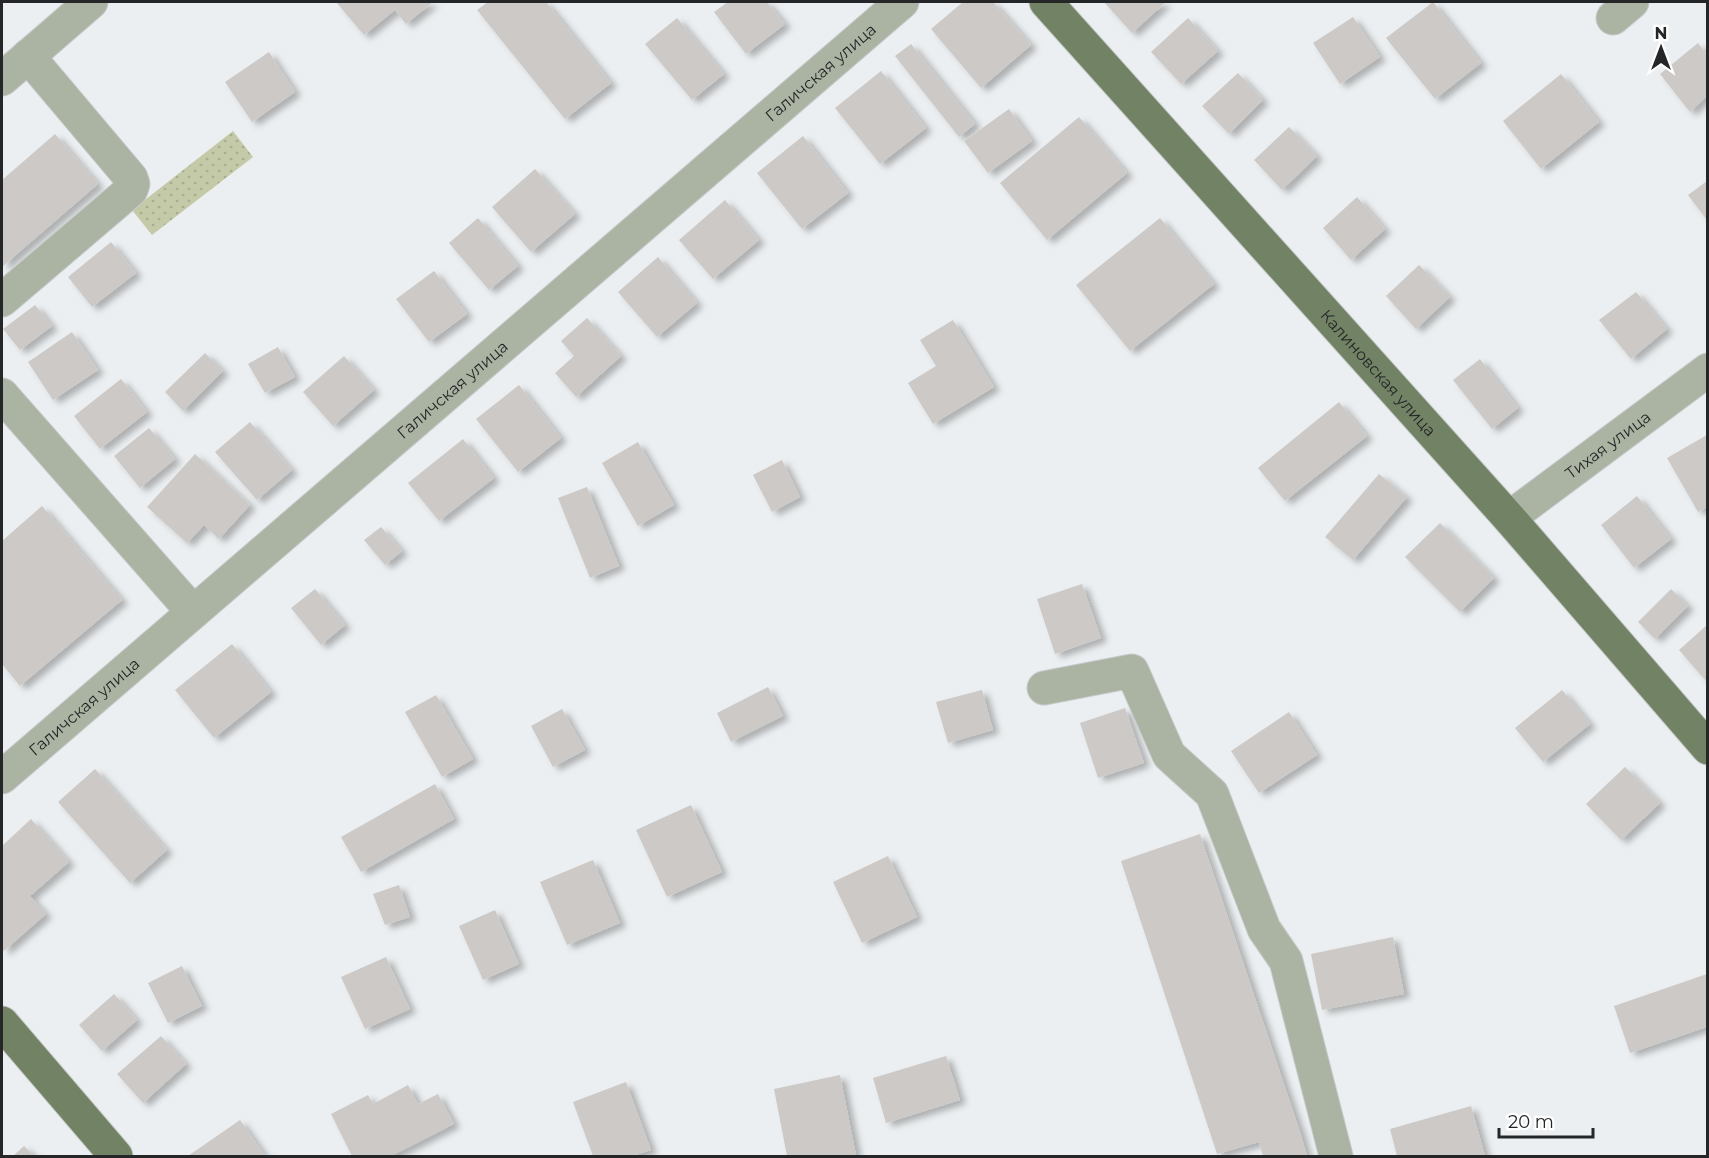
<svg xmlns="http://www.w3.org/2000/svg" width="1709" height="1158" font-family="Montserrat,sans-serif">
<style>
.park{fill:url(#park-dots)}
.building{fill:#ccc9c7;filter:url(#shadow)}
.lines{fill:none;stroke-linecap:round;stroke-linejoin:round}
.minor-casing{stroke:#c8cbcd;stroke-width:35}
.major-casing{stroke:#c8cbcd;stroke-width:35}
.minor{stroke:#abb4a3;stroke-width:33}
.major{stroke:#728264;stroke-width:33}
.labels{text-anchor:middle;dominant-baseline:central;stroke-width:4.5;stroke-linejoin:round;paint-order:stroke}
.street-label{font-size:16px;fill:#252627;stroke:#fff}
</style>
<defs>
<pattern id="park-dots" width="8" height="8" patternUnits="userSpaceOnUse" patternTransform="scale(1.5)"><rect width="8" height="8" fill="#c4c9a7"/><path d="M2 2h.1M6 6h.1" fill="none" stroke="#a8ac90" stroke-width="1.8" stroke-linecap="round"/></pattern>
<filter id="shadow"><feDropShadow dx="6" dy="4" stdDeviation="3" flood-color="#0004"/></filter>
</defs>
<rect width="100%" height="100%" fill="#eceff1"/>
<polygon class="park" points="233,131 253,157 152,235 132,210"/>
<g class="building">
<polygon points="336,2 433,2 406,24 395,10 364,35"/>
<polygon points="488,2 546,2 611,83 565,119 477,10"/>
<polygon points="728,2 767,2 785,24 746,54 714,12"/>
<polygon points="963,2 993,2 1031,45 981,88 931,29"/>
<polygon points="1104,2 1166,2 1132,33"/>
<polygon points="1433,2 1481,63 1435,99 1386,38"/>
<polygon points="1353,17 1380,57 1340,84 1313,43"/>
<polygon points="677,18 724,74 692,100 645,44"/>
<polygon points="1188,18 1218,51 1181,84 1151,52"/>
<polygon points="1698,43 1707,55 1707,96 1690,112 1660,74"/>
<polygon points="911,44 975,124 959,137 895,56"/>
<polygon points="269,52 295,92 252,122 225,82"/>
<polygon points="881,71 926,128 880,164 835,108"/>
<polygon points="1238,73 1263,100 1229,134 1202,106"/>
<polygon points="1561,74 1599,122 1541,169 1503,121"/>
<polygon points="1009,109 1032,141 988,173 964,141"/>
<polygon points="1079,117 1127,173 1047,240 1000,183"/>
<polygon points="1289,127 1317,156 1282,190 1254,160"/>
<polygon points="55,134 98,184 2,267 2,180"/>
<polygon points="803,136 848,193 802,229 757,173"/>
<polygon points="535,169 575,214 531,252 492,207"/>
<polygon points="1707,181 1707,220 1688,195"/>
<polygon points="1357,197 1385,229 1351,260 1323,228"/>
<polygon points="725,200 759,240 713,279 679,240"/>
<polygon points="478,218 518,266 489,290 449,243"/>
<polygon points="1160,218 1214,284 1130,351 1076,285"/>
<polygon points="111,242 136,273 92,307 68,277"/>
<polygon points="658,257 697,303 657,337 618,292"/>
<polygon points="1419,265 1450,297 1416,329 1386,296"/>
<polygon points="434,271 467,314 429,342 396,299"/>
<polygon points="1636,292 1667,329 1631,359 1599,320"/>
<polygon points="35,305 52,326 20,350 3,329"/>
<polygon points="587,318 621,356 576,397 555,373 574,356 561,341"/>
<polygon points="953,320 994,387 933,424 908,383 936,366 920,340"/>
<polygon points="72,332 98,370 53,400 28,362"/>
<polygon points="278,347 295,377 265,393 248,364"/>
<polygon points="205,353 223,371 183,411 165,392"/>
<polygon points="344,356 374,390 333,426 303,392"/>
<polygon points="1480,359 1518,408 1492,429 1453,380"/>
<polygon points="121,379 147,412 100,449 74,416"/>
<polygon points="519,385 561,438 518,472 476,419"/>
<polygon points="1339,402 1367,436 1285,501 1258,468"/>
<polygon points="250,422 292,470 257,500 215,452"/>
<polygon points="149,428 175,459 140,488 114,456"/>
<polygon points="1707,435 1707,507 1698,512 1667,458"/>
<polygon points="463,439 494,478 439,521 408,483"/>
<polygon points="638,442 674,505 638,526 602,463"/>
<polygon points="195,454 250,505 219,539 204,525 187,543 147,507"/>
<polygon points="782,460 800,497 772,512 753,475"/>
<polygon points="1379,474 1407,497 1353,560 1325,537"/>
<polygon points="587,487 619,566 590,578 558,498"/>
<polygon points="1637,496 1671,539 1634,568 1601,525"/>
<polygon points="42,506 122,600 20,686 2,664 2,541"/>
<polygon points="1440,523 1494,578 1460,612 1405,557"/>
<polygon points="381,527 402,551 385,565 364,540"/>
<polygon points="1082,584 1101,638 1055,654 1037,599"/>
<polygon points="315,589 345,625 321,645 291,608"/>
<polygon points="1671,589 1688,606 1655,639 1638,622"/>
<polygon points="1707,625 1707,682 1679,650"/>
<polygon points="232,644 271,692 214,738 175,690"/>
<polygon points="768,687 783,716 731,742 717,713"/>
<polygon points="982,690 993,730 948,743 936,702"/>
<polygon points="1562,690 1590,724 1543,762 1515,728"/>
<polygon points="436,695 473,759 442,777 405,712"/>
<polygon points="1125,708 1144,763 1098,778 1080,723"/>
<polygon points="562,709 585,750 553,767 531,726"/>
<polygon points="1289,712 1317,755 1259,793 1231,751"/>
<polygon points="1625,767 1660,803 1621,840 1586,804"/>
<polygon points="95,769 167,850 130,883 58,802"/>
<polygon points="435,784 454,819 361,872 341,837"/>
<polygon points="691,805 722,872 667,897 636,830"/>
<polygon points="31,819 69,862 30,896 46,914 4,951 2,948 2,846"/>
<polygon points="1200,834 1300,1132 1307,1156 1263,1156 1259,1142 1217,1154 1121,861"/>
<polygon points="888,856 917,917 862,943 833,882"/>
<polygon points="593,860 620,923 567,945 540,882"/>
<polygon points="399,885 410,917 385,925 373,894"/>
<polygon points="495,910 519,964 483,980 459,926"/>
<polygon points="1393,937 1404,994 1322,1010 1311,954"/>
<polygon points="386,957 410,1009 365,1029 341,977"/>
<polygon points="182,966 202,1006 168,1023 148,983"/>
<polygon points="1707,974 1707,1027 1630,1053 1614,1006"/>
<polygon points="114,994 137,1020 102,1051 79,1025"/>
<polygon points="161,1036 186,1064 143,1103 117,1074"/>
<polygon points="946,1056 960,1100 886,1123 873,1078"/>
<polygon points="840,1075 856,1155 787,1156 774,1089"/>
<polygon points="626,1082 651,1150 633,1156 593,1156 573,1102"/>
<polygon points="408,1085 418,1104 438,1094 454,1124 391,1156 352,1156 331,1114 368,1095 373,1104"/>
<polygon points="1471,1106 1485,1156 1397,1156 1390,1129"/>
<polygon points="240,1120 265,1156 188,1156"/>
<polygon points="24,1146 34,1156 13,1156"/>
</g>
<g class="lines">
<defs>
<g id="minor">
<polyline points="1613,18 1632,2"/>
<polyline points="2,79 91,2"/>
<polyline points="2,300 131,190 133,184 131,178 28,56"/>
<polyline points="2,395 193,612"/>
<path id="s1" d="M1509 518 1708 370"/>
<polyline points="1044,688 1132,671 1169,755 1212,794 1264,929 1286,961 1336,1156"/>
<path id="s2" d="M2 777 902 2"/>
</g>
<g id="major">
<path id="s3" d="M1046 2 1509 518 1708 748"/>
<polyline points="2,1023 116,1156"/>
</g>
</defs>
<use href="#minor" class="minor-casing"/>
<use href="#major" class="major-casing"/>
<use href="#minor" class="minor"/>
<use href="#major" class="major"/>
</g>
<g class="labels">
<g class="street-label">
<text stroke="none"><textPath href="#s2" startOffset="1080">Галичская улица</textPath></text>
<text stroke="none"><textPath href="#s3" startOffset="498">Калиновская улица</textPath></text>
<text stroke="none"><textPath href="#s2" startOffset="594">Галичская улица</textPath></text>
<text stroke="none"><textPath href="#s1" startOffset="123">Тихая улица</textPath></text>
<text stroke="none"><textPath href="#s2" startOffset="108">Галичская улица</textPath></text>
</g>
</g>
<rect width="1709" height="1158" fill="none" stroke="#252627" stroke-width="6"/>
<g transform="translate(1661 48)" stroke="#ffffff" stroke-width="4.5" paint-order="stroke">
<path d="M0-4.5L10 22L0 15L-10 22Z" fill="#252627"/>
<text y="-9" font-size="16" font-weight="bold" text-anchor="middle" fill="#252627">N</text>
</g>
<path d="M1499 1128v9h94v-9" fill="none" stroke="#252627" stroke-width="3"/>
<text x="1508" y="1128" font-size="18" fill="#252627" stroke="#ffffff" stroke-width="4.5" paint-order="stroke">20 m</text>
</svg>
